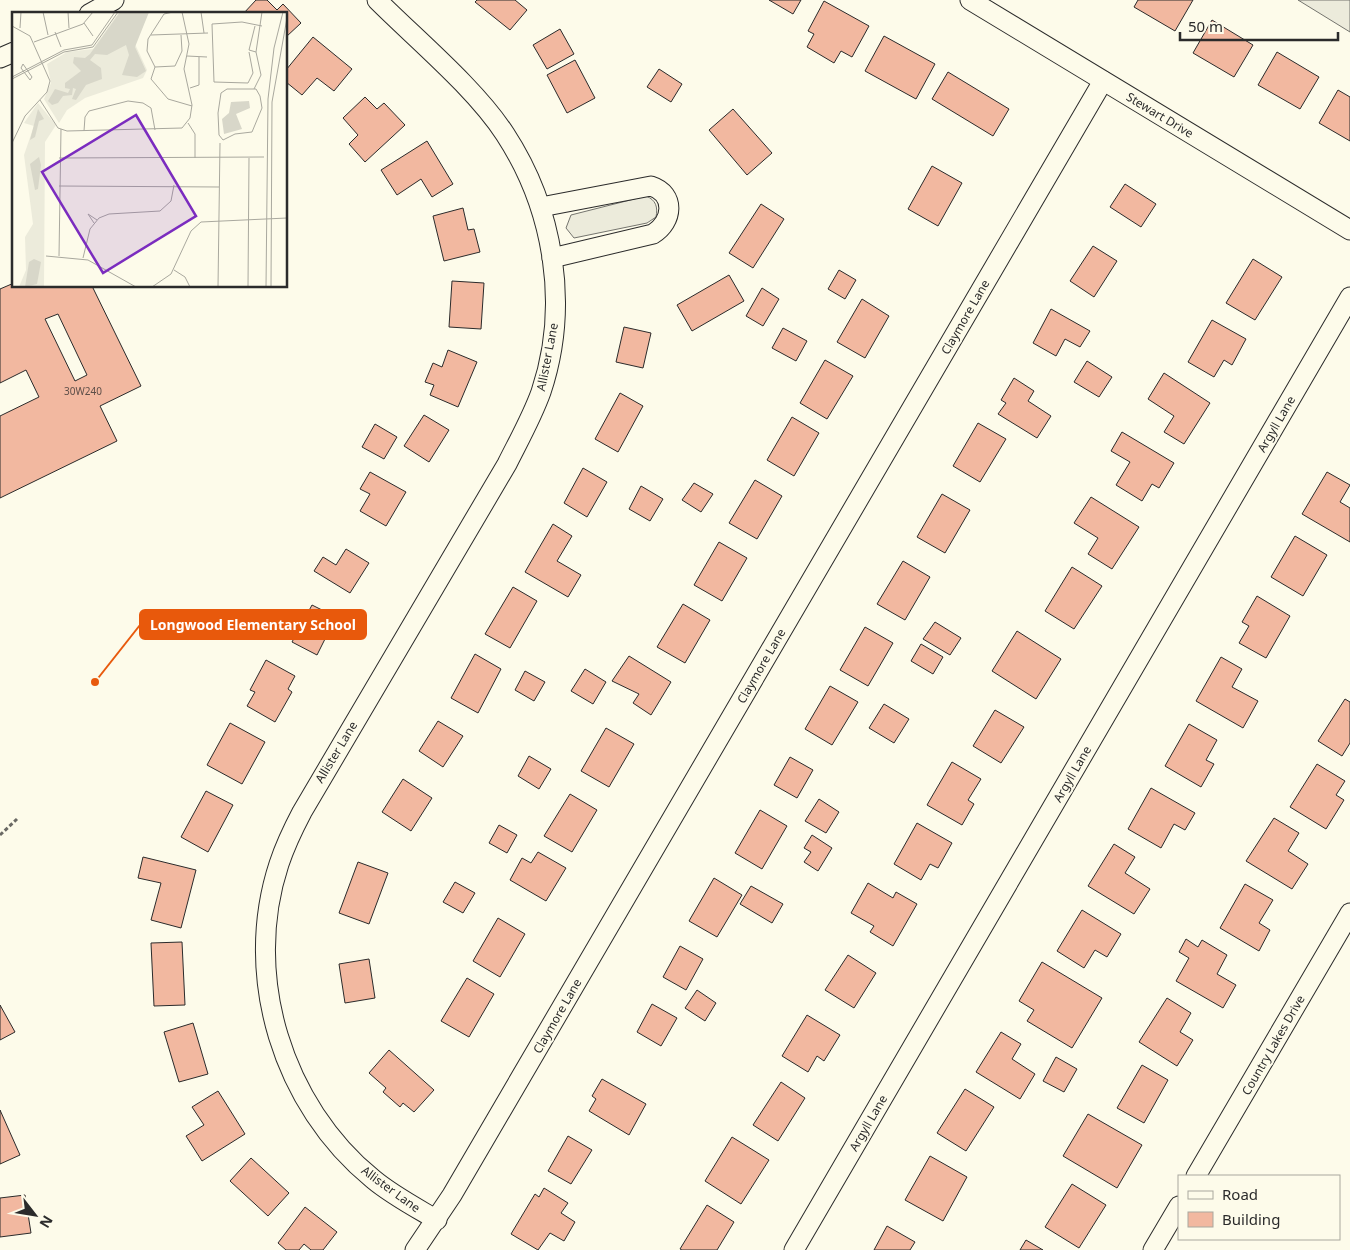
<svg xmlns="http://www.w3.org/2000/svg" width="1350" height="1250" font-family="'Noto Sans',sans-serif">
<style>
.green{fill:#ecebdb;stroke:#74746e}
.building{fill:#f2b8a0;stroke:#2b2b2b;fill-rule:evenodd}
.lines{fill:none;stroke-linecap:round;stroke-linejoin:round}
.minor-casing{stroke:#2b2b2b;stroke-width:21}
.path{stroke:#6a6964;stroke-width:3;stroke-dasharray:4 2.5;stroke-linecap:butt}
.minor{stroke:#fdfbea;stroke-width:19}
.labels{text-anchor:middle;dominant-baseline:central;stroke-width:4;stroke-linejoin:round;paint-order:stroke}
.number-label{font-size:10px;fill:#5d4e48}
.street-label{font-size:12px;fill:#2b2b2b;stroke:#fdfbea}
.inset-road{fill:none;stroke:#a9a89e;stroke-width:1}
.view{fill:#7b2cbf;fill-opacity:0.15;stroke:#7b2cbf;stroke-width:2.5}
.inset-edge{fill:none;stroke:#2b2b2b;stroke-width:2.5}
.leader{fill:none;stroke:#e8590c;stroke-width:2}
.callout-dot{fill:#e8590c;stroke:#fdfbea;stroke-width:2}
.callout{fill:#e8590c;stroke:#e8590c;stroke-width:2}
.callout-label{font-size:14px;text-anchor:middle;font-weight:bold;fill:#fff}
</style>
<rect width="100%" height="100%" fill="#fdfbea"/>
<g class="green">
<polygon points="1298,0 1350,0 1350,32"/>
<path d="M646 196C656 200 658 207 656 217L647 223 574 238 566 228 571 215Z"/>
</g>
<g class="building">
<polygon points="256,0 267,0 277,10 283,4 301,23 286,37 286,14 243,14"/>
<polygon points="477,0 515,0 527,10 510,30 475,2"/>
<polygon points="769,0 801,0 793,14"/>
<polygon points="1138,0 1193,0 1175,31 1134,7"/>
<polygon points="824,1 869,26 852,57 841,51 834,63 807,47 814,34 808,31"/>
<polygon points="1212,20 1253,45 1234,77 1193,53"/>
<polygon points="560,29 574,54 547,69 533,45"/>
<polygon points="884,36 935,64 916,99 865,71"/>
<polygon points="313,37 352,69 334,91 317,78 302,95 286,82 286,70"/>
<polygon points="1277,52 1319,77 1300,109 1258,85"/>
<polygon points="575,60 595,98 567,113 547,75"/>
<polygon points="659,69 682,84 671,102 647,87"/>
<polygon points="948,72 1009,109 993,136 932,99"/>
<polygon points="1338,90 1350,97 1350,141 1319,123"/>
<polygon points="365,97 377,109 384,103 405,125 365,162 349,144 358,135 343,118"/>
<polygon points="733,109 772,153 747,175 709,130"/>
<polygon points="427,141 453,184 432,197 421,179 397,195 381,170"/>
<polygon points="932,166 962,183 938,226 908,209"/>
<polygon points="1125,184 1156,204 1141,227 1110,207"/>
<polygon points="761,204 784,219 753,268 729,253"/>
<polygon points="463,208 468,230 474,229 480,252 444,261 433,216"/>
<polygon points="1093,246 1117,261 1094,297 1070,281"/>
<polygon points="1253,259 1282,277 1255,320 1226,303"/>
<polygon points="839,270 856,280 845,299 828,289"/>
<polygon points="729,275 744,301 692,331 677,305"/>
<polygon points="452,281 484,283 481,329 449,327"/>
<path d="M14 283V286H92L141 386 100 406 117 441 0 498V416L39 397 26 370 0 383V289ZM58 314 87 375 75 381 45 319Z"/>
<polygon points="762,288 779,299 763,326 746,316"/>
<polygon points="862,299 889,316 865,358 837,342"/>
<polygon points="1051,309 1090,331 1080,347 1065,339 1056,356 1033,343"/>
<polygon points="1212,320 1246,339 1232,365 1224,360 1214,377 1188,362"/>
<polygon points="624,327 651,333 643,368 616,362"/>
<polygon points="783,328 807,341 796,361 772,348"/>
<polygon points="448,350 477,362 458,407 430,395 434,385 425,382 433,363 442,367"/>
<polygon points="825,360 853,376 827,419 800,403"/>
<polygon points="1087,361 1112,377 1099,397 1074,382"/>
<polygon points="1164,373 1210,403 1184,444 1164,432 1174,416 1148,399"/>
<polygon points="1014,378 1034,391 1028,401 1051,416 1037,438 998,414 1006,403 1001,400"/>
<polygon points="620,393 643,406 618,452 595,439"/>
<polygon points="424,415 449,430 429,462 404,446"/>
<polygon points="792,417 819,433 794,476 767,460"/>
<polygon points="978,423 1006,439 980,482 953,466"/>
<polygon points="375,424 397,437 384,459 362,447"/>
<polygon points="1122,432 1174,463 1159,488 1152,484 1142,501 1116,485 1130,462 1111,451"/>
<polygon points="583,468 607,482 587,517 564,503"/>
<polygon points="370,472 406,492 386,526 360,511 370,494 360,489"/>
<polygon points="1327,472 1350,485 1340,502 1350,508 1350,542 1302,514"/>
<polygon points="755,480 782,496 757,539 729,523"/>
<polygon points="694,483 713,494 701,512 682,500"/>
<polygon points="641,486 663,499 650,521 629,509"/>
<polygon points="942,494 970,510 945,553 917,537"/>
<polygon points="1091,497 1139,527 1112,569 1088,554 1098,538 1074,523"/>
<polygon points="553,524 572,536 557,561 581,575 568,597 525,572"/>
<polygon points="1295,536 1327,555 1303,596 1271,577"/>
<polygon points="719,542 747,558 722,601 694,585"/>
<polygon points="346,549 369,563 350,593 314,571 323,557 336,565"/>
<polygon points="903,561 930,577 905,620 877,604"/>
<polygon points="1072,567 1102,586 1074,629 1045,611"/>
<polygon points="513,587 537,601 510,648 485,634"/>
<polygon points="1257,596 1290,616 1266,658 1239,643 1249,626 1242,622"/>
<polygon points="683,604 710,620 685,663 657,647"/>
<polygon points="312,605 336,617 317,655 292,642"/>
<polygon points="935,622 961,638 950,655 923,639"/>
<polygon points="865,627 893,643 868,686 840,670"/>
<polygon points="1017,631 1061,659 1036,699 992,671"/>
<polygon points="921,644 943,657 933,674 911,661"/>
<polygon points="475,654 501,669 478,713 451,698"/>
<polygon points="629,656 671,682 651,715 633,703 639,694 612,681"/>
<polygon points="1221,657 1242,669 1232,687 1258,701 1243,728 1196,701"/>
<polygon points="266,660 295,676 288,689 292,692 275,722 247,706 255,692 250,690"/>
<polygon points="585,669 606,682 593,704 571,691"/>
<polygon points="525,671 545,682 534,701 515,690"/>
<polygon points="830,686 858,702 832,745 805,729"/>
<polygon points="1345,699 1350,702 1350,743 1342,756 1318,741"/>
<polygon points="884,704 909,719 894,743 869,728"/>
<polygon points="995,710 1024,727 1001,763 973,746"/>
<polygon points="438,721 463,736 443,767 419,751"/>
<polygon points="230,723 265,742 242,784 207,765"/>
<polygon points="1189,724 1217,740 1206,760 1214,764 1201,787 1165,766"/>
<polygon points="606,728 634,744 609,787 581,771"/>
<polygon points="529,756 551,769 539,789 518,776"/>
<polygon points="790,757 813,770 797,798 774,785"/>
<polygon points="952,762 981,779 968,800 974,804 962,825 927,805"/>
<polygon points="1317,764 1345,781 1336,795 1344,800 1326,829 1290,807"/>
<polygon points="403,779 432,798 411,831 382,812"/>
<polygon points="1151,788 1195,813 1185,830 1174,824 1161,848 1128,829"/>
<polygon points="206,791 233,805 208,852 181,837"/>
<polygon points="570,794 597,810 572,852 544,836"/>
<polygon points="819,799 839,812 826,833 805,821"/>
<polygon points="760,810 787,826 762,869 735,853"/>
<polygon points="1274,818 1299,833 1288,851 1308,864 1292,889 1246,861"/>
<polygon points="917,823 952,843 938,868 930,864 921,880 894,864"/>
<polygon points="499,825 517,835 507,853 489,843"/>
<polygon points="812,835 832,848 818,871 804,862 811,852 804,848"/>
<polygon points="1114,844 1135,857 1125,873 1150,889 1134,914 1088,886"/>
<polygon points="538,852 566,868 546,901 510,880 522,858 531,863"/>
<polygon points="143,857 196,870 181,928 151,920 161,883 138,878"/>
<polygon points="358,862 388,873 369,924 339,913"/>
<polygon points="714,878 742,895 717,937 689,921"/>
<polygon points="455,882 475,893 463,913 443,902"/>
<polygon points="868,883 893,898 896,892 917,904 893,946 870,932 874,926 851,913"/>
<polygon points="1245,884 1273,900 1259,923 1270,930 1259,951 1220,928"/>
<polygon points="751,886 783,904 772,923 740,904"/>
<polygon points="1082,910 1121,934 1107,957 1095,950 1084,968 1057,951"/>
<polygon points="498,918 525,934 500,977 473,961"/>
<polygon points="1186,939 1198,947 1202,940 1227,955 1217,974 1236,985 1223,1008 1176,981 1189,958 1179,952"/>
<polygon points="182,942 185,1005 154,1006 151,943"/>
<polygon points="680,946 703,959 686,990 663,977"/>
<polygon points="848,955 876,973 854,1008 825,990"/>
<polygon points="369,959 375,998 345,1003 339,964"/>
<polygon points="1042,962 1102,998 1072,1048 1027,1021 1034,1010 1019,1001"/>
<polygon points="467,978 494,994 469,1037 441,1021"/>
<polygon points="697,990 716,1003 705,1021 685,1008"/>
<polygon points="1167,998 1191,1013 1180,1032 1193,1040 1177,1066 1139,1042"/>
<polygon points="652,1004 677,1018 661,1046 637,1032"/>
<polygon points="0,1005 15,1032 0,1040"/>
<polygon points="807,1015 840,1035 824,1061 817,1056 808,1072 782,1056"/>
<polygon points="193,1023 208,1074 179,1082 164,1032"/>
<polygon points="1001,1032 1021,1044 1012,1059 1035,1074 1020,1099 976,1072"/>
<polygon points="389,1050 434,1090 414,1112 403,1103 400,1107 383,1092 386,1088 369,1073"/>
<polygon points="1056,1057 1077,1069 1064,1092 1043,1081"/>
<polygon points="1142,1065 1168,1080 1144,1123 1117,1108"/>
<polygon points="602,1079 646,1104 629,1135 589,1111 596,1099 592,1096"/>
<polygon points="781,1082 805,1098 778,1141 753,1125"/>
<polygon points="965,1089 994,1107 966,1151 937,1133"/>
<polygon points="218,1091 245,1134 202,1161 186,1136 204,1125 192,1107"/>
<polygon points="0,1110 20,1155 0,1164"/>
<polygon points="1088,1114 1142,1145 1117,1188 1063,1156"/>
<polygon points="568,1136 592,1150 571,1184 548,1171"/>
<polygon points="732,1137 769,1160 741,1204 705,1181"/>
<polygon points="930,1156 967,1177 943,1221 905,1200"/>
<polygon points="251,1158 289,1193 268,1216 230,1181"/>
<polygon points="1072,1184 1106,1205 1079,1248 1045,1227"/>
<polygon points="544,1188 568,1203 561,1213 575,1222 564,1241 550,1233 538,1250 511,1234 535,1194 539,1197"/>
<polygon points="25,1195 31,1233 0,1237 0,1198"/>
<polygon points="707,1205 734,1222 717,1250 682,1250 680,1249"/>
<polygon points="305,1207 337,1232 323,1250 311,1250 304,1244 299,1250 286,1250 278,1243"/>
<polygon points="887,1226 915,1242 910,1250 874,1250"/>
<polygon points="1026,1240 1043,1250 1020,1250"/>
</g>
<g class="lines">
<defs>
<g id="minor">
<path d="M377 0C417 40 475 88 505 134 554 209 570 306 541 392 532 417 519 440 507 464L302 812C293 829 285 846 279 864 242 976 283 1106 373 1179 392 1195 415 1207 437 1220"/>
<polyline points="970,0 1350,230"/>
<polyline points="89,14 114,0"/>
<polyline points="0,58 14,52"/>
<path d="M541 207 651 186C676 194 673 222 653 234L552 258"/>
<polyline points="1196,1176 1350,913"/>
<polyline points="415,1250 452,1195 1103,81"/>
<polyline points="794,1250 1350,297"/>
<polyline points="1153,1250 1179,1206"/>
</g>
</defs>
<use href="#minor" class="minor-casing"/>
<polyline class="path" points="0,835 17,819"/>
<use href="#minor" class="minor"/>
</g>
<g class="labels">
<g class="number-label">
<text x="83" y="391">30W240</text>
</g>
<g class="street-label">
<text transform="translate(1160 115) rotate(31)">Stewart Drive</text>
<text transform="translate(965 317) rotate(-60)">Claymore Lane</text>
<text transform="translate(547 357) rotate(-79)">Allister Lane</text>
<text transform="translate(1276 424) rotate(-60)">Argyll Lane</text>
<text transform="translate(761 666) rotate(-60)">Claymore Lane</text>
<text transform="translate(336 752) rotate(-59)">Allister Lane</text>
<text transform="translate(1072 774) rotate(-60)">Argyll Lane</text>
<text transform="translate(557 1016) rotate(-60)">Claymore Lane</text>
<text transform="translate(1273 1045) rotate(-60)">Country Lakes Drive</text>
<text transform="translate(868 1123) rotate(-60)">Argyll Lane</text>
<text transform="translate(391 1189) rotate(36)">Allister Lane</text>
</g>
</g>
<g transform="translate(12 12)">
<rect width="275" height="275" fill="#fdfbea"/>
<path d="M107 0H137L123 32 135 58 131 66 73 86 55 98 47 111 32 87 39 71 35 52 55 40 81 37ZM26 91 44 113 33 130 32 275H7L14 258 13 225 21 212 12 143 22 114 12 111Z" fill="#ecebdb"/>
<path d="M108 0H137L123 35 134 59 125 65 110 63 117 43 114 33 95 43 83 42 78 48 89 56 90 67 74 73 64 88 60 87 64 77 61 76 60 83 51 84 46 91 40 93 36 89 43 77 56 81 58 77 53 76V71L69 59 61 51 62 45 73 46 78 42ZM237 89 238 96 224 102 230 117 212 122 210 107 217 101 219 90ZM26 97 32 107 27 109 23 125 18 128ZM27 145 29 153 26 177 23 178 18 152ZM22 247 29 250 25 272 13 275 17 250Z" fill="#d8d7c9"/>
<path class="inset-road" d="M31 0 36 23M56 0 57 16M161 0 152 2 136 27 135 39 143 55 139 67 156 87 180 94M189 0 192 21M72 11 81 24M0 14 18 24 38 69 35 80 13 104 0 131M243 14 237 38 244 40M8 16 9 0M43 20 49 35M139 23 196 21M22 30 71 12 81 0M237 40 241 61 236 71 202 70 200 12 230 10 250 14M175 44 195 45M11 52 20 65 18 68 9 56ZM143 55 163 54 170 39 169 23M249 63 244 40 250 0M0 65 52 38 80 33 103 0M0 67 52 40 81 35 106 0M178 76 187 73V45M215 77H244L248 84 250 96 240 120 223 122 211 128 207 123 206 101 209 81ZM242 77 249 63M28 88 46 116 55 119 170 116 178 106 180 93 172 57 177 32 170 0M176 111 183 122V146M72 119 73 105 77 99 116 89 131 91 139 96 143 118M47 146 252 145M47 174 207 175M82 211 76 202 85 208M34 244 76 248 124 275M47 244 49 117M71 246 78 217 87 206 97 202 148 199 159 189 162 173M162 258 173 265 178 275M46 275H66M140 275 159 262 179 219 189 210 275 206M206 275 208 131M236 275 237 146M254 275 256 87 262 36 271 0M259 275 260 90 275 6"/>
<path class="view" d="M124 103 184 204 91 261 30 160Z"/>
<rect width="275" height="275" class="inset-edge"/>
</g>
<path class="leader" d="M95 682L140 625"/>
<circle class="callout-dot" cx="95" cy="682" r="5"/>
<rect class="callout" x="140" y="610" width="226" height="29" rx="5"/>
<g class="callout-label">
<text x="253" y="630">Longwood Elementary School</text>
</g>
<rect x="1178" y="1175" width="162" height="65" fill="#fdfbea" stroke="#a9a89e"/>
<rect x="1188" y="1191" width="25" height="8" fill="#fdfbea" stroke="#a9a89e"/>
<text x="1222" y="1200" font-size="15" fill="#2b2b2b">Road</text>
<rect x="1188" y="1212" width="25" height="15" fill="#f2b8a0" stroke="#a9a89e"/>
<text x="1222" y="1225" font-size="15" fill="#2b2b2b">Building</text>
<g transform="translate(35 1215) rotate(121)" stroke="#fdfbea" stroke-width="4" paint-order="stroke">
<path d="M0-4L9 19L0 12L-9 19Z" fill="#2b2b2b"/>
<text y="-8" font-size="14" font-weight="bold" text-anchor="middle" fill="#2b2b2b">N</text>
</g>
<path d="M1180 32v8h158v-8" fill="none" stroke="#2b2b2b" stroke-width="2.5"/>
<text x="1188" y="32" font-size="15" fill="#2b2b2b" stroke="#fdfbea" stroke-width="4" paint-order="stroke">50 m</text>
</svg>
